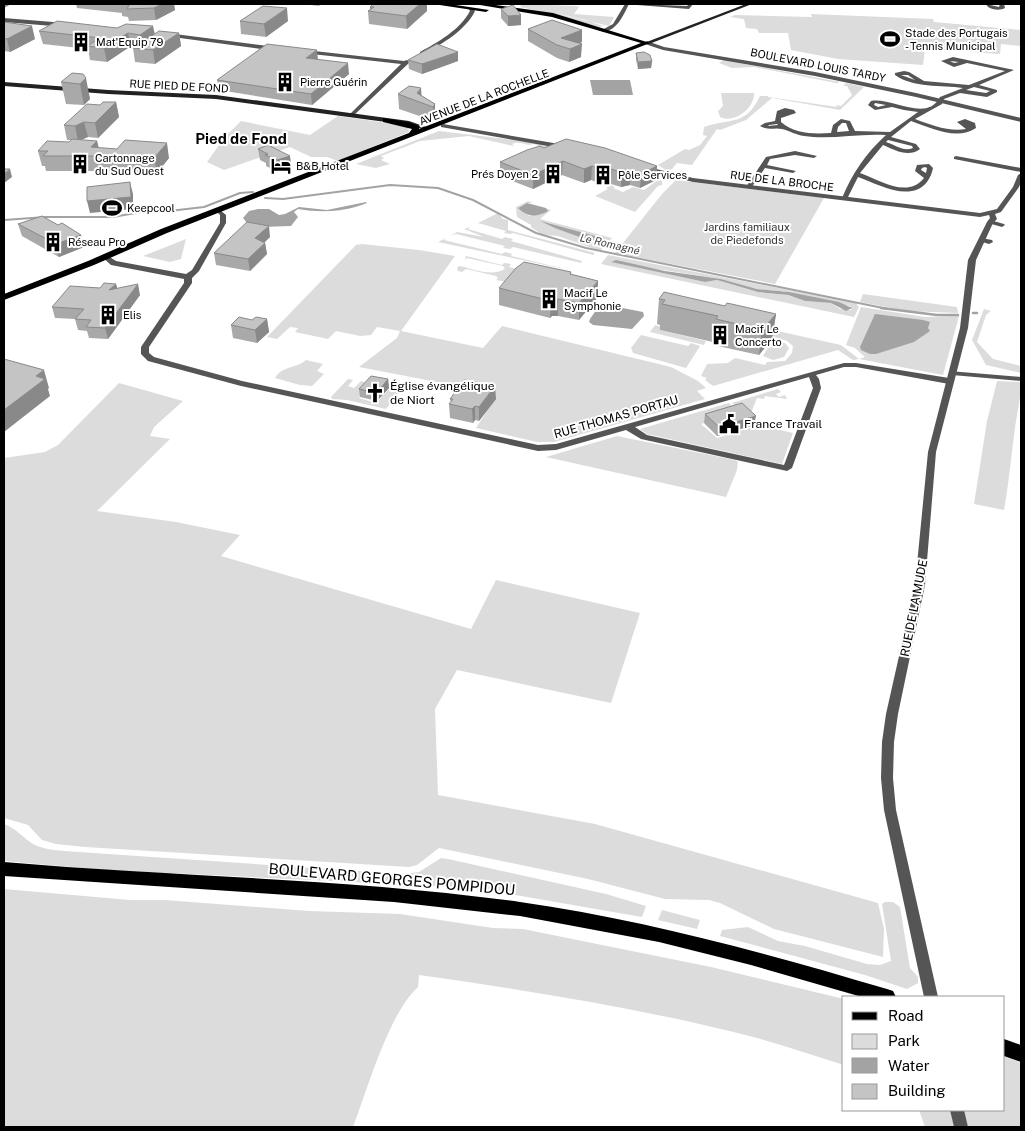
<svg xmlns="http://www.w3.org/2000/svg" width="1025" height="1131" font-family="'Public Sans',sans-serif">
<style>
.green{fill:#dcdcdc;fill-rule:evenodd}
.water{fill:#a3a3a3}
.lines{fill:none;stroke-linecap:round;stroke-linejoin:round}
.stream-far1{stroke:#a3a3a3;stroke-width:2}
.stream{stroke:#a3a3a3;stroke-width:2.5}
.minor{fill:#555;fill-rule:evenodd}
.tertiary{fill:#555;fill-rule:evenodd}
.secondary{fill:#222;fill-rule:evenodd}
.primary{fill:#000;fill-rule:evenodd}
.wall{fill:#a9a9a9}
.shaded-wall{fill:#898989}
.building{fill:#c4c4c4;stroke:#898989}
.labels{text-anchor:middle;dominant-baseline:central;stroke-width:4;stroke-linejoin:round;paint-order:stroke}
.far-poi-label{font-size:11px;fill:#000;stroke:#fff;text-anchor:start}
.far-street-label{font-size:11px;fill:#000;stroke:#fff}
.far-park-label{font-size:11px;fill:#333;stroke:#fff}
.far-water-label{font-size:11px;font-style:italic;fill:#444;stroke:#fff}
.poi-label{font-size:12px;fill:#000;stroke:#fff;text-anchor:start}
.street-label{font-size:12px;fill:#000;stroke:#fff}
.far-district-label{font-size:15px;font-weight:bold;fill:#000;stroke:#fff}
.near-street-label{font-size:15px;fill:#000;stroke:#fff}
</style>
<rect width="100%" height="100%" fill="#fff"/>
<g class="green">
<polygon points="522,4 576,6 579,7 574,14 614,17 609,26 541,10 586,20 603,26 599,27 517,8 534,10 520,7"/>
<polygon points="811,14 933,19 934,22 1021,30 1021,46 1001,44 1000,54 925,49 923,65 838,59 791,50 788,33 759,33 757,29 746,28 744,19 730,17 735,15 812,17"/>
<polygon points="724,60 840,82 835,84 836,83 754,67 732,68 719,63"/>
<path d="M846 83 864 87 840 110 772 98 746 120 720 130 717 129 692 165 677 163 672 169 667 171 658 165 685 149 689 150 700 145 707 136 703 135 704 127C731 118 746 126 760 96H768V97L837 107 836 105 841 106 852 95 847 86H843Z"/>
<path d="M721 93H754C755 108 734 124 720 117L718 111 723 106Z"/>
<polygon points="338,116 401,125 408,127 409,132 338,161 327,157 311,157 290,147 224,170 207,162 224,138 241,121 310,135"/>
<path d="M439 131 523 141 550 146 548 150 534 144C526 147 520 140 512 144L514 146H513L469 136 420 141 381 156 384 158 381 160 390 164 376 168 356 164Z"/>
<polygon points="658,180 662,181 662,185 658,186 635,212 595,196 608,189 606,188 611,185 615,187 613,188 623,192 633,187 644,190"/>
<polygon points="676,180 824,198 775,284 615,253 662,194"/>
<polygon points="528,201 533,203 527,203 519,207 522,212 530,216 548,209 551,210 540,219 612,238 600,251 558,236 542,235 531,227 531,225 517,217 516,207"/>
<polygon points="498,213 503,219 508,220 508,230 595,253 593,255 513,233 510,234 504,233 506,231 478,223 474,225"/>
<polygon points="470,227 468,229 502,239 505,237 513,239 511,241 582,261 581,263 513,247 510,249 503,248 505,246 456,234 450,236 457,232 484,237 464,229"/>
<polygon points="446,238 444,240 502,254 505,252 512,254 511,256 574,271 438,242"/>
<polygon points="186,239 181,259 170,262 143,256"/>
<polygon points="362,244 419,250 455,256 401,331 483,348 502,326 671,367 698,381 706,388 697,391 705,399 554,442 537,442 476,428 495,399 468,388 359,367 397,338 400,331 377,327 371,335 360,336 336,331 328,339 295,332 298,328 290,327 277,339 267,337 356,245"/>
<path d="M608 255 856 303 859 307 854 317 601 264ZM612 262 721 279 757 289 789 292 850 306 851 310 840 309 831 303 805 301 787 295 758 292 717 280 705 282Z"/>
<path d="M466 256 502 265 504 263 511 264 509 267 571 281 516 284 496 280 498 278 496 276 466 269 462 272 458 271 457 268 459 266C473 269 492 277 505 269L503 266 467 258 465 260Z"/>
<polygon points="863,294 957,307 958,313 907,311 860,302"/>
<polygon points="861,307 925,317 959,316 943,375 859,359 853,360 838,350 713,386 705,380 707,378 701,376 707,364 728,363 735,358 765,365 767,362 785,361 792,353 793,346 787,341 765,334 773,330 841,345 859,359 865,357 855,348 846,345"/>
<polygon points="984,309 991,311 986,315 977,342 993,359 1021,366 1021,373 986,365 972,340"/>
<polygon points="655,325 662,327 660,330 706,341 704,345 650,332"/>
<polygon points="641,335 688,346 691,343 700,346 686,368 633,353 631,348"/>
<polygon points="780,341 785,343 789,348 784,357 773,360 763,356 769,346 777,348"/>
<path d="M306 360 323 364 317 371 324 374 312 386 300 385 275 378C283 365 296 369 306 360Z"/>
<polygon points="348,379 353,380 348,386 354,388 361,381 372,384 359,398 376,403 390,388 401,390 386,409 347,400 332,399 331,397"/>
<path d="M997 381 1021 382C1021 399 1017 412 1015 428 1011 456 1009 483 1004 510L974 504 987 421Z"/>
<polygon points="119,383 183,401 154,427 150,436 170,439 97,511 176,522 240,535 221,556 471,629 496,580 640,613 611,703 457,670 435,709 438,795 595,824 878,903 884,929 883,957 774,929 720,903 709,900 665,899 588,879 439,848 417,865 409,867 85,847 56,844 42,840 28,825 4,818 4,458 45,452 58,445"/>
<polygon points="778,389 781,392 776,394 779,397 785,395 787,399 765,396 764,399 757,398 749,418 732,403"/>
<polygon points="729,403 739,413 701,424 717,438 759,425 793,433 782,464 647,434 640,429"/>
<polygon points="617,436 735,460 738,462 737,470 726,497 546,457"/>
<path d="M4 824C16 828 23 838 33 844 43 849 53 850 64 851L403 874 419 872 441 858 448 859 606 894 646 906 642 917 474 888 105 870 4 861Z"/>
<path d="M4 889 130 900H165L309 911 400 914 493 928 523 929 711 967 844 999V1065C815 1056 786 1046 757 1038 646 1009 532 991 419 975L418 987C388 1015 368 1088 353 1127H4Z"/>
<polygon points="885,902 893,902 900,907 910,968 918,977 918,983 907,989 865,975 720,936 722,930 748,927 778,941 805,946 867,964 880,965 891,961 882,904"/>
<polygon points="662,910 700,920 697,929 658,920"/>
<polygon points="1004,1056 1021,1063 1021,1127 967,1127 963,1110 1004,1110"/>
<polygon points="919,1110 951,1110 954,1127 925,1127"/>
</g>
<g class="water">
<polygon points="590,80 630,80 633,95 593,95"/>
<path d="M366 202 367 203C344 212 322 213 298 209L294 212 298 217 291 226 261 227 247 223 243 218 249 211 258 209H269L279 215 285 214 299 207 327 210Z"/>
<path d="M527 203 546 208 548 211C537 217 528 218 518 208Z"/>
<path d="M540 221 606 239 603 242C582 239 558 230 540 221Z"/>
<polygon points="616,260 665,271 721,279 757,289 789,292 839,302 852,308 846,311 831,303 805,301 788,295 758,292 717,280 705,282 611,262"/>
<polygon points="602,304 643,312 644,316 632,329 593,325 589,322 590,319 599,306"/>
<polygon points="875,314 923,320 930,322 928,328 930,331 914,342 876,354 870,354 861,350 860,347"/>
</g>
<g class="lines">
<g class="stream-far1">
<polyline points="265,198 283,199 390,185 438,188 473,200 536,233 586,248 888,309"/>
<polyline points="4,220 46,217 113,217 141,212 169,211 204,207 240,193 253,192"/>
</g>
<g class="stream">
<polyline points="881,308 937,315 958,315"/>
<polyline points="973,313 977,313"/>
</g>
<g class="minor">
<path d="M625 4H629C623 16 617 31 602 32V30L613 24Z"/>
<polygon points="635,4 687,6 689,4 693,4 689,9 637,5"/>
<polygon points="799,4 830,4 828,5 801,5"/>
<path d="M986 4 999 7 1000 4H1004L1005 8C1000 11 988 10 986 4Z"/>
<path d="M468 8H472L475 11C465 31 443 43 424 54H420V52C438 42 460 30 470 11Z"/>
<polygon points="4,18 65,23 68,25 65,27 4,22"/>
<polygon points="167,33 276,47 279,49 276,51 165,36 165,34"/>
<polygon points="305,50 404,61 407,60 410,62 352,117 350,116 350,114 401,64 303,53 302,52"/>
<path d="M953 57 1014 70 979 85 997 90V92L987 97 960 93 944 99 942 104 915 119C931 125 949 132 966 129L957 122 965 119 975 123 976 128C957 141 931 128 911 121L891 137 916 144 920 149C908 158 895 150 883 145L860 173C880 180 907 199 924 178L915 171 917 165 929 164 933 168C932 173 930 178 927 182 910 203 878 184 858 177L847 199 842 198C852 174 866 153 886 135 859 133 831 140 804 136 796 135 790 131 782 129 774 127 768 131 760 126L765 123 775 121 777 111 785 108 794 110 796 113 781 118V122C795 134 813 134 831 133L833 125 841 119 850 121 855 131 890 132 918 112 904 110 892 107 875 110 868 105 871 101C891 97 927 123 940 97L963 88C941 85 913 88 895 75V73L904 71 909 72 924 81 969 85 1005 71 967 63 954 67 941 61ZM950 61 959 62 954 63ZM901 75H908L915 80ZM974 87 990 91 986 93 966 90ZM875 103 886 105 878 107 874 105ZM842 123H846L849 131 837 132 838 127ZM777 124 778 125 768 126 769 125ZM888 140 912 146 913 148C904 152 895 145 886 142ZM925 167 927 168 926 173 921 170 922 168Z"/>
<polygon points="795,151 817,156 814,158 795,155 770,159 767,165 796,171 793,173 765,168 751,188 747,188 746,187 766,157"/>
<polygon points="956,156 1021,168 1021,172 954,159 954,157"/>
<path d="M219 209 226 215V223L199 271 192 278V283L149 347V353L154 357 242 381 538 445 556 444 844 363H856L949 378 953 381 949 384 856 367H844L816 375 819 379 821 388 792 468 787 471 641 439 626 430 556 450 538 451 241 386 148 361 141 354V347L184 283V279L111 265 101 256 105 254 116 261 186 274 192 270 220 223V215L216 211ZM809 377 813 388 784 465 647 435 635 427Z"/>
<polygon points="990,220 1004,224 1005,225 1002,227 988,223 987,222"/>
<polygon points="981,238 992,240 993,242 989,244 979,241 979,239"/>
<polygon points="949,371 1021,377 1021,381 952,375 949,375"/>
</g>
<g class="tertiary">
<polygon points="647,41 664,47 815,72 916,93 1021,118 1021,122 916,97 815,76 663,50 645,44 645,42"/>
<polygon points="443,124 565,145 568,147 565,149 441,127 441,125"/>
<polygon points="644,166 693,178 980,213 997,209 1013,187 1018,175 1021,173 1021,182 1019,187 1001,212 995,214 997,219 993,223 976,260 968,328 936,452 925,585 898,714 894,742 893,778 896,810 938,997 924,997 884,810 881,778 882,742 886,714 915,585 928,452 960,328 968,260 987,222 990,218 989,215 980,217 693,182 642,169 642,167"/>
<polygon points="950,1110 964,1110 968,1127 954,1127"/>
</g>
<g class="secondary">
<polygon points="746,4 752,4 649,44 644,43"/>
<polygon points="4,82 108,90 216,95 409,121 429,128 426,130 408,125 216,99 108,94 4,86"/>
</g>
<g class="primary">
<polygon points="433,4 449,4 489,10 486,12"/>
<polygon points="474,4 488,4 553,13 650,43 167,233 94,265 4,300 4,294 88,261 161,229 409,133 412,129 383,122 383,118 408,122 419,126 419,129 641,43 552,17"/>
<path d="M4 862C176 877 349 878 520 902 645 920 766 953 887 989L893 991 896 997H862L751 965 659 942 520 916 394 902 4 876Z"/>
<polygon points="1004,1039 1021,1045 1021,1062 1004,1056"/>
</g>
</g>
<g class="wall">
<polygon points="76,4 174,4 175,10 156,20 129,21 128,17 122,16 122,13 77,8"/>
<polygon points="303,4 321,4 319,6"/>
<polygon points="373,4 427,4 427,11 407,29 369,24 368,11 370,10 370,7"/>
<polygon points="501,9 521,25 508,26 501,18"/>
<polygon points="240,21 288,21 266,37 241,34"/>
<polygon points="4,22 35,39 10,52 4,51"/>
<polygon points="528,29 582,30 582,42 579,43 581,57 569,62 557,58 528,41"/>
<polygon points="39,31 155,34 179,33 181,46 155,64 135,62 133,48 135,47 131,46 107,62 90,60 88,49 43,44"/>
<polygon points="636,53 652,61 651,68 638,69 636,60"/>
<polygon points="318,60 349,74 312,105 219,90 217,80"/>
<polygon points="408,60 458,61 422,74 409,69"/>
<polygon points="83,74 90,99 84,105 66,104 61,82"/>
<polygon points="398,94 422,96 435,104 435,118 434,121 399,109"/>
<polygon points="116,102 119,117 98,138 88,137 81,140 97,141 99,148 169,158 157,173 94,171 46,171 45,166 42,166 38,151 69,142 71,140 67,140 64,125 100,105"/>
<polygon points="544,148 657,166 656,180 640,188 630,185 621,187 611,184 606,186 591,180 584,183 562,175 533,189 500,176 500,162"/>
<polygon points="258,149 290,156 291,167 278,172 266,166 266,163 260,160"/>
<polygon points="18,224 84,247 59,257 22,236"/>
<polygon points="270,237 264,243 265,243 267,254 250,271 216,265 214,253"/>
<polygon points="571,272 571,274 598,281 597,298 579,320 558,316 552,316 550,318 499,305 499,288"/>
<polygon points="116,284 117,288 140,295 108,339 89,338 87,331 78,330 75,319 55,318 52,307 100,288"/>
<polygon points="659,299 725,306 776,314 772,339 759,355 713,345 713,342 660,330 660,325 657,324"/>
<polygon points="267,319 269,332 257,343 233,338 231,325"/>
<polygon points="388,379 389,388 377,401 360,397 359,389"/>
<polygon points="450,399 496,399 479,421 475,420 473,423 450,418 449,404 451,402"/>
<polygon points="705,414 754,425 717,436 704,423"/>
</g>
<g class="shaded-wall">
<polygon points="4,4 11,4 4,8"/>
<polygon points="162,4 174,4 175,10 156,20 154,8"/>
<polygon points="420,4 427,4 427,11 407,29 406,16"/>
<polygon points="287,8 288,21 266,37 264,24"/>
<polygon points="521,15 521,25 508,26 508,16"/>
<polygon points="32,26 35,39 10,52 7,39"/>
<polygon points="153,26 156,39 142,48 140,35"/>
<polygon points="582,30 582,42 567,48 561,38"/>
<polygon points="128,33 131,46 107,62 104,48"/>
<polygon points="179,33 181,46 155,64 153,50"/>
<polygon points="582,44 581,57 569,62 570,49"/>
<polygon points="317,50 318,60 306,58"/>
<polygon points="458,52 458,61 422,74 422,64"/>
<polygon points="652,61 651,68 638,69 638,62"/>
<polygon points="348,63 349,74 312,105 311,94"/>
<polygon points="86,78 90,99 84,105 80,84"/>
<polygon points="421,88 422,102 417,93"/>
<polygon points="116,102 119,117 98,138 95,123"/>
<polygon points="435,104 435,118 434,121 433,107"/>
<polygon points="84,122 88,137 78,141 75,126"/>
<polygon points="97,141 100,156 91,147"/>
<polygon points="167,143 169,158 157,173 154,158"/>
<polygon points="290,156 291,167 278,172 277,160"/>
<polygon points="563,161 562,175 533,189 533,175"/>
<polygon points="592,166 591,180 584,183 584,169"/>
<polygon points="657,166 656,180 640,188 641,174"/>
<polygon points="10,169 12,177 4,183 4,174"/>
<polygon points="612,169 611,184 606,186 607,172"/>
<polygon points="630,171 630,185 621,187 621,173"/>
<polygon points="130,182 133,194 133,209 90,213 87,201"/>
<polygon points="269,226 270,237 257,249 255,238"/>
<polygon points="81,235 84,247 59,257 56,244"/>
<polygon points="265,243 267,254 250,271 248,259"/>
<polygon points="598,281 597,298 579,320 579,303"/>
<polygon points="116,284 119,295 109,290"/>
<polygon points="138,284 140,295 108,339 105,328"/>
<polygon points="552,299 558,299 558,316 552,316 550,318 551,301"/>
<polygon points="776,314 772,339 759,355 762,330"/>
<polygon points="267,319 269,332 257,343 255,330"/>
<polygon points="44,370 49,388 48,389 50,396 4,432 4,410 36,376"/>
<polygon points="388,379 389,388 377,401 377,393"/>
<polygon points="495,386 496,399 479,421 479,407"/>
<polygon points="475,406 475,420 473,423 472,409"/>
<polygon points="756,416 754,425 717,436 719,427"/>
</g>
<g class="building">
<polygon points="120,4 162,4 154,8 127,9 129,5"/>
<polygon points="373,4 420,4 406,16 368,11 374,7 370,7"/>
<polygon points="513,5 521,15 508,16 501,9"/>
<polygon points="263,6 287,8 264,24 240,21"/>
<polygon points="552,20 582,30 561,38 582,44 570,49 557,45 528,29"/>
<polygon points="57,21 117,28 126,24 153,26 140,35 128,33 104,48 87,46 100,38 39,31"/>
<polygon points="4,22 32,26 7,39 4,38"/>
<polygon points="159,31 179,33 153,50 133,48"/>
<polygon points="267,44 317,50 306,58 348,63 311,94 217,80"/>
<polygon points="437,44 458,52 422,64 408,60"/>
<polygon points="644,52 650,55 652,61 638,62 636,53"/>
<polygon points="72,73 83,74 86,78 80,84 61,82"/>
<polygon points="409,86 421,88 417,93 435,104 433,107 398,94"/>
<polygon points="103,102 116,102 95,123 84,122 75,126 64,125 87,104 100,105"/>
<polygon points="72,139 97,141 91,147 117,149 125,140 167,143 154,158 90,156 43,156 48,151 38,151 47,141 69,142"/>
<polygon points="566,139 605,148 657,166 641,174 630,171 621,173 612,169 607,172 592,166 584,169 563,161 533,175 500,162 527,150 540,146 544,148"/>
<polygon points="268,145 290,156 277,160 265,155 268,154 258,149"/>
<polygon points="4,169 10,169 4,174"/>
<polygon points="130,182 131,197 87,201 87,187"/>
<polygon points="42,216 58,225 62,223 81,235 56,244 18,224"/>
<polygon points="247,222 269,226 255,238 265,243 248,259 214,253"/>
<polygon points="524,262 571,272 570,274 598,281 579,303 558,299 552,299 551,301 499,288 516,268"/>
<polygon points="104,283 116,284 109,290 138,284 105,328 86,327 91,320 75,319 84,309 52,307 70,286 100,288"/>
<polygon points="664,292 725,306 727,303 776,314 762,330 716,319 718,316 662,304 665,300 659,299"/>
<polygon points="239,317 252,320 256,317 267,319 255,330 231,325"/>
<polygon points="4,359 44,370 36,376 45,379 4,410"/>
<polygon points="371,376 388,379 377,393 359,389"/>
<polygon points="464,380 495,386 479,407 475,406 472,409 449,404 453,399 450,399"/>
<polygon points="742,403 756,416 719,427 705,414"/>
</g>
<defs>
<symbol id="stadium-bare" viewBox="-9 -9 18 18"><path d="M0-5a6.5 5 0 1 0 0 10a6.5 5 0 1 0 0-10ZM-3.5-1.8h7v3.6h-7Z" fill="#000" stroke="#fff" stroke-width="2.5" paint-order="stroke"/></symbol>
<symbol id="building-bare" viewBox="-9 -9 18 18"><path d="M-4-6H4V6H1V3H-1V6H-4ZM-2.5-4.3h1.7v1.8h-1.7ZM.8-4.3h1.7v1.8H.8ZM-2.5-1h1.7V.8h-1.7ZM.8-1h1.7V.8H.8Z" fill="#000" stroke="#fff" stroke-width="2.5" paint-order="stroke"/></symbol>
<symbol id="hotel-bare" viewBox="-9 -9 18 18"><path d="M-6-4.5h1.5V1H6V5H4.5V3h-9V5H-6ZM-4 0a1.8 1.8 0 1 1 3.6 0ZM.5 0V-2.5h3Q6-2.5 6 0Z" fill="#000" stroke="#fff" stroke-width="2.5" paint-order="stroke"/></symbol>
<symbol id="church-bare" viewBox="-9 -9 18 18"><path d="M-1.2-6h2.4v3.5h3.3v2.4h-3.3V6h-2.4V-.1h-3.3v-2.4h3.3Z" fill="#000" stroke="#fff" stroke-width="2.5" paint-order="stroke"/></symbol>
<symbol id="civic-bare" viewBox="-9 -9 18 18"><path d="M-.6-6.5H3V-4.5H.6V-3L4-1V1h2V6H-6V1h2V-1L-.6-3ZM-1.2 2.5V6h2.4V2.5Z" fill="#000" stroke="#fff" stroke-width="2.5" paint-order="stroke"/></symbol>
</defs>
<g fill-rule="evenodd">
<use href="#stadium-bare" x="876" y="25" width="28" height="28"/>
<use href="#building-bare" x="67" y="28" width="28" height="28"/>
<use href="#building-bare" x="271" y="68" width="28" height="28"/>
<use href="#building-bare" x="66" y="150" width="28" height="28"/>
<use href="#hotel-bare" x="267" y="152" width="28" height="28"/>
<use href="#building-bare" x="539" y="160" width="28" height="28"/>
<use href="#building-bare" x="589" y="161" width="28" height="28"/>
<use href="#stadium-bare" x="98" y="194" width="28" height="28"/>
<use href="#building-bare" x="39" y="228" width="28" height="28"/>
<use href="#building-bare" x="535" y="285" width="28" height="28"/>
<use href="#building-bare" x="94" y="301" width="28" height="28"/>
<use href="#building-bare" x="706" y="321" width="28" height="28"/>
<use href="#church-bare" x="361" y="379" width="28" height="28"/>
<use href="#civic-bare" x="715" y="410" width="28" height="28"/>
</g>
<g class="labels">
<g class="far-poi-label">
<text x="905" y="33">Stade des Portugais<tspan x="905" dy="13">- Tennis Municipal</tspan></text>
<text x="96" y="42">Mat'Equip 79</text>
<text x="300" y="82">Pierre Guérin</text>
<text x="95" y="158">Cartonnage<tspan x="95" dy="13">du Sud Ouest</tspan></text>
<text x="296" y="166">B&amp;B Hotel</text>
<text x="538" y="174" text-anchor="end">Prés Doyen 2</text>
<text x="618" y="175">Pôle Services</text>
<text x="127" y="208">Keepcool</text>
<text x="68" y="242">Réseau Pro</text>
<text x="564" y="293">Macif Le<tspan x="564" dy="13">Symphonie</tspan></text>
<text x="123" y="315">Elis</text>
<text x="735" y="329">Macif Le<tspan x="735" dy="13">Concerto</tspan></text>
</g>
<g class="far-street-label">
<text transform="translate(818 65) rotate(11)">BOULEVARD LOUIS TARDY</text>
<text transform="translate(179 86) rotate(3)">RUE PIED DE FOND</text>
<text transform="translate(484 97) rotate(-21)">AVENUE DE LA ROCHELLE</text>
<text transform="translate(782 181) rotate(7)">RUE DE LA BROCHE</text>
</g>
<g class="far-park-label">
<text x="747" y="227">Jardins familiaux<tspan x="747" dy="13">de Piedefonds</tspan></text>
</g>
<g class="far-water-label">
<text transform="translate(610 244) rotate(13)">Le Romagné</text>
</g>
<g class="poi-label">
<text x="390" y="386">Église évangélique<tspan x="390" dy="14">de Niort</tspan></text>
<text x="744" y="424">France Travail</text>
</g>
<g class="street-label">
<text transform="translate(616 417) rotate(-16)">RUE THOMAS PORTAU</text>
<text transform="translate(914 608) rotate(-79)">RUE DE LA MUDE</text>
</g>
<g class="far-district-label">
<text x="241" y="138">Pied de Fond</text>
</g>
<g class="near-street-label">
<text transform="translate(392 879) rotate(5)">BOULEVARD GEORGES POMPIDOU</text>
</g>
</g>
<rect width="1025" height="1131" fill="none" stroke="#000000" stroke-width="10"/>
<rect x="842" y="996" width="162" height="115" fill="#ffffff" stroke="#999999"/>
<rect x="852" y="1012" width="25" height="8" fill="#000000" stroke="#999999"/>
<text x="888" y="1021" font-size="15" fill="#000000">Road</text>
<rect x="852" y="1034" width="25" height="15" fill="#dcdcdc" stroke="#999999"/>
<text x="888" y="1046" font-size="15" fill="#000000">Park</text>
<rect x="852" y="1058" width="25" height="15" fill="#a3a3a3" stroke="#999999"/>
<text x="888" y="1071" font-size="15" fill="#000000">Water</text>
<rect x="852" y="1084" width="25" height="15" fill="#c4c4c4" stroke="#999999"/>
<text x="888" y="1096" font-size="15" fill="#000000">Building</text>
</svg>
